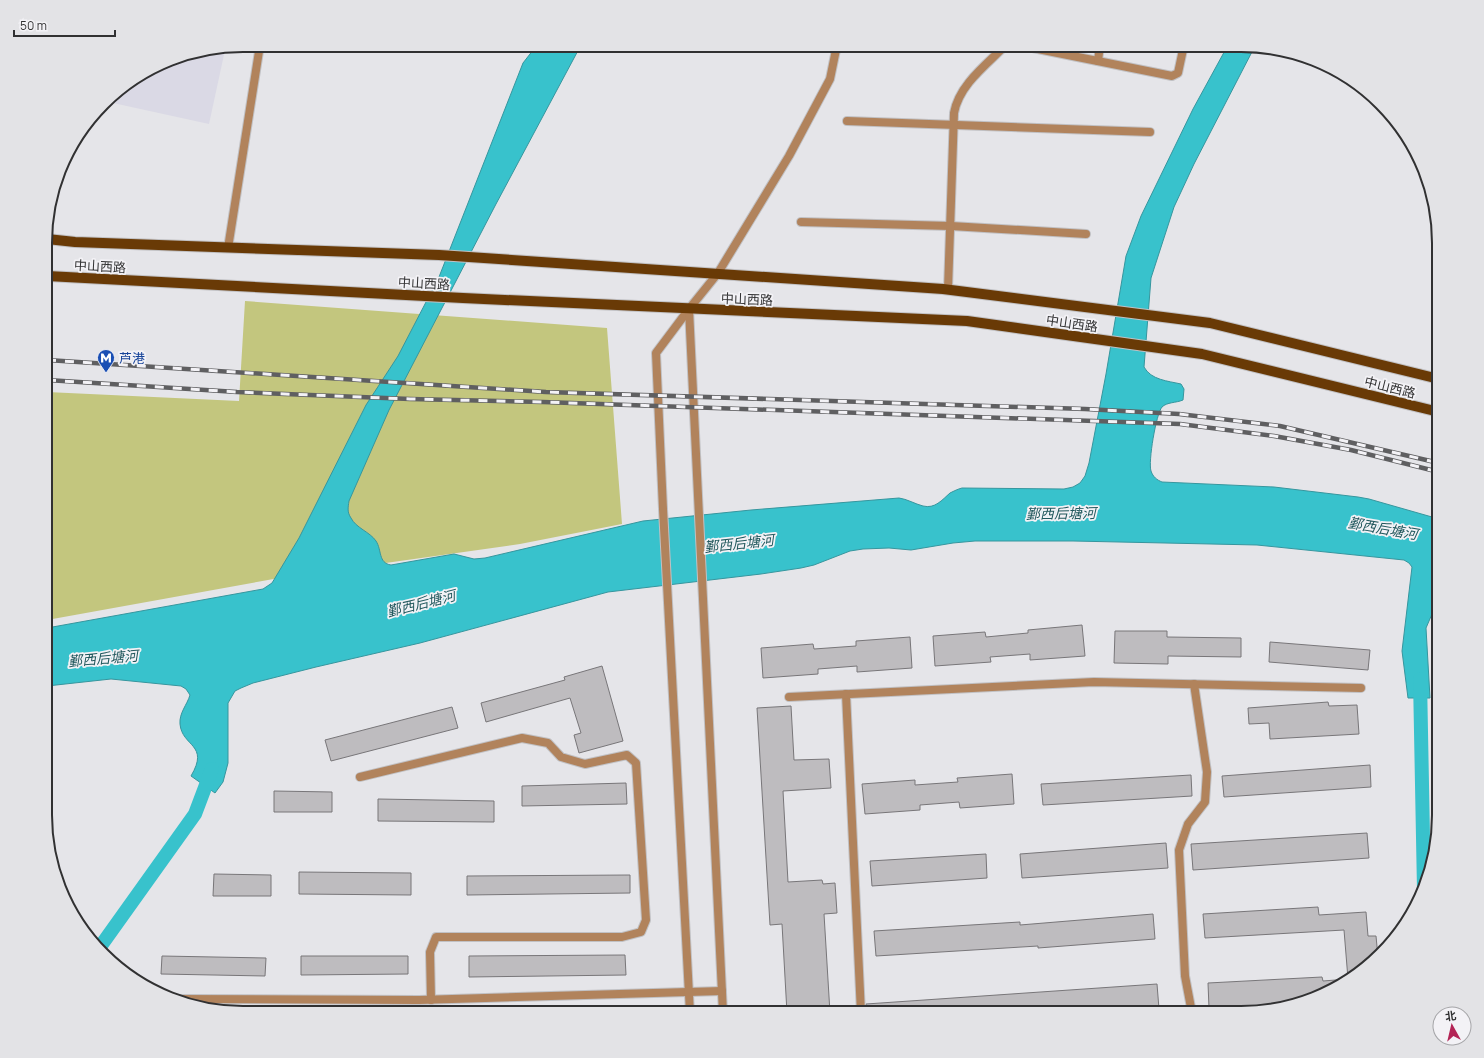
<svg xmlns="http://www.w3.org/2000/svg" width="1484" height="1058" font-family="Manrope,'Noto Sans SC',sans-serif">
<style>
.built{fill:#dad9e5}
.green{fill:#c3c67e}
.water{fill:#38c2cc;stroke:#36969e}
.lines{fill:none;stroke-linecap:round;stroke-linejoin:round}
.canal{stroke:#38c2cc;stroke-width:14}
.building{fill:#bebcbf;stroke:#787679}
.service-casing{stroke:#c1c1c4;stroke-width:10}
.minor-casing{stroke:#c1c1c4;stroke-width:10}
.tertiary-casing{stroke:#c1c1c4;stroke-width:10}
.primary-casing{stroke:#c1c1c4;stroke-width:12}
.service{stroke:#b1835c;stroke-width:8}
.minor{stroke:#b1835c;stroke-width:8}
.tertiary{stroke:#b1835c;stroke-width:8}
.primary{stroke:#693a06;stroke-width:10}
.rail-casing{stroke:#5f5f61;stroke-width:4.5}
.rail{stroke:#f3f2f6;stroke-width:3;stroke-dasharray:9;stroke-linecap:butt}
.labels{text-anchor:middle;dominant-baseline:central;stroke-width:3.5;stroke-linejoin:round;paint-order:stroke}
.street-label{font-size:13px;fill:#313132;stroke:#f3f2f6}
.transit-label{font-size:13px;fill:#164399;stroke:#f3f2f6;text-anchor:start}
.water-label{font-size:14px;font-style:italic;fill:#21585d;stroke:#f3f2f6}
.rim{fill:none;stroke:#313132;stroke-width:2}
</style>
<rect width="100%" height="100%" fill="#e5e5e9"/>
<polygon class="built" points="222,49 225,50 209,124 113,103 115,92 167,60"/>
<polygon class="green" points="245,301 607,328 622,524 520,544 279,578 47,620 47,392 239,401"/>
<path class="water" d="M537 45H581L496 204 389 410 349 501C348 508 347 512 351 518 356 528 370 532 376 541 382 550 378 563 391 565L454 554 474 559 485 558 643 521 751 510 899 498C907 499 915 504 923 506 935 509 942 500 950 493 954 491 958 489 962 488L1064 489 1073 487 1080 483 1085 476 1089 463 1106 374 1126 256 1141 216 1193 109 1228 45 1255 46 1194 164 1174 207 1151 278 1144 367C1151 380 1168 381 1181 384L1184 389 1183 400C1176 403 1167 402 1162 407 1156 414 1148 462 1151 471 1153 477 1157 480 1162 482L1274 487 1358 497 1369 499 1439 519V608L1432 614 1426 628 1430 698H1408L1402 651 1412 567 1409 563 1404 560 1257 545 1073 541H975L953 543 911 550 889 548 863 549 850 551 814 565 801 568 761 574 608 592 420 643 316 667 253 683 241 688 235 691 228 703V763L223 782 215 793 191 776C210 744 182 747 180 724 179 713 187 705 190 695L186 689 181 686 111 679 47 686V628L263 589 272 583 299 538 366 405 398 356 439 277 523 63Z"/>
<g class="lines">
<g class="canal">
<polyline points="1420,679 1424,890"/>
<polyline points="100,947 195,814 212,769"/>
</g>
</g>
<g class="building">
<polygon points="1082,625 1085,656 1030,660 1030,654 990,657 991,662 935,666 933,636 985,632 986,637 1028,633 1028,630"/>
<polygon points="1115,631 1167,631 1167,637 1241,638 1241,657 1168,656 1168,664 1114,663"/>
<polygon points="910,637 912,668 857,672 857,666 818,669 818,674 763,678 761,648 813,644 814,649 856,646 856,641"/>
<polygon points="1270,642 1370,650 1368,670 1269,662"/>
<polygon points="602,666 623,741 579,753 574,735 581,733 570,698 486,722 481,703 565,680 564,677"/>
<polygon points="1328,702 1329,706 1357,705 1359,734 1270,739 1269,723 1249,724 1248,708"/>
<polygon points="791,706 794,760 829,759 831,788 783,791 788,882 822,880 823,884 835,883 837,913 824,914 830,1013 787,1013 782,924 770,925 757,708"/>
<polygon points="452,707 458,728 331,761 325,740"/>
<polygon points="1370,765 1371,787 1224,797 1222,776"/>
<polygon points="1012,774 1014,804 960,808 959,802 920,805 920,810 865,814 862,784 915,780 915,785 958,782 957,778"/>
<polygon points="1191,775 1192,796 1043,805 1041,784"/>
<polygon points="626,783 627,804 522,806 522,786"/>
<polygon points="274,791 332,792 332,812 274,812"/>
<polygon points="378,799 494,801 494,822 378,821"/>
<polygon points="1367,833 1369,858 1193,870 1191,844"/>
<polygon points="1166,843 1168,868 1022,878 1020,854"/>
<polygon points="986,854 987,878 872,886 870,861"/>
<polygon points="299,872 411,873 411,895 299,894"/>
<polygon points="214,874 271,875 271,896 213,896"/>
<polygon points="630,875 630,893 467,895 467,876"/>
<polygon points="1318,907 1319,915 1366,912 1368,936 1376,936 1378,957 1371,964 1329,992 1301,1003 1209,1008 1208,983 1322,977 1323,981 1348,979 1344,930 1205,938 1203,914"/>
<polygon points="1153,914 1155,939 1038,948 1038,946 876,956 874,931 1020,922 1020,925"/>
<polygon points="625,955 626,975 469,977 469,956"/>
<polygon points="162,956 266,958 265,976 161,974"/>
<polygon points="301,956 408,956 408,974 301,975"/>
<polygon points="1157,984 1159,1009 1111,1013 866,1013 866,1004"/>
</g>
<g class="lines">
<defs>
<g id="service">
<polyline points="1018,45 1172,76 1178,73 1184,45"/>
<polyline points="1098,61 1100,45"/>
<polyline points="847,121 1150,132"/>
<polyline points="801,222 951,226 1086,234"/>
<path d="M948 289 954 113C959 85 986 65 1006 45"/>
<polyline points="846,694 861,1013"/>
<polyline points="789,697 1094,682 1361,688"/>
<polyline points="360,777 522,738 548,743 561,757 585,764 627,755 636,763 646,920 641,932 622,937 436,937 430,952 431,1000"/>
<polyline points="1192,1013 1185,976 1179,850 1188,824 1205,802 1207,772 1194,684"/>
</g>
<g id="minor">
<polyline points="228,248 260,45"/>
<polyline points="689,309 718,273 789,156 830,79 837,45"/>
<polyline points="173,999 419,1000 722,991"/>
</g>
<g id="tertiary">
<polyline points="689,309 656,353 663,509 690,1013"/>
<polyline points="689,309 723,1013"/>
</g>
<g id="primary">
<polyline points="47,239 75,242 439,255 943,289 1210,323 1439,379"/>
<polyline points="47,276 463,298 967,321 1202,354 1439,412"/>
</g>
</defs>
<use href="#service" class="service-casing"/>
<use href="#minor" class="minor-casing"/>
<use href="#tertiary" class="tertiary-casing"/>
<use href="#primary" class="primary-casing"/>
<use href="#service" class="service"/>
<use href="#minor" class="minor"/>
<use href="#tertiary" class="tertiary"/>
<use href="#primary" class="primary"/>
<defs>
<g id="rail">
<polyline points="47,360 546,392 1085,409 1179,414 1280,426 1439,463"/>
<polyline points="47,380 237,392 410,399 543,402 1180,424 1274,436 1351,450 1439,472"/>
</g>
</defs>
<use href="#rail" class="rail-casing"/>
<use href="#rail" class="rail"/>
</g>
<defs>
<symbol id="metro-pin" viewBox="-11 -11 22 30"><path d="M0 17L-7.5 6A9.5 9.5 0 1 1 7.5 6Z" fill="#1a4fb4" stroke="#f3f2f6"/><path d="M-5.5 5V-5H-3L0 0L3-5H5.5V5H3V-.5L0 4L-3-.5V5Z" fill="#fff"/></symbol>
</defs>
<g fill-rule="evenodd">
<use href="#metro-pin" x="96" y="348" width="20" height="27"/>
</g>
<g class="labels">
<g class="street-label">
<text transform="translate(100 266) rotate(3)">中山西路</text>
<text transform="translate(424 283) rotate(3)">中山西路</text>
<text transform="translate(747 299) rotate(2)">中山西路</text>
<text transform="translate(1072 323) rotate(8)">中山西路</text>
<text transform="translate(1390 387) rotate(14)">中山西路</text>
</g>
<g class="transit-label">
<text x="119" y="358">芦港</text>
</g>
<g class="water-label">
<text transform="translate(1061 513) rotate(-1)">鄞西后塘河</text>
<text transform="translate(1383 528) rotate(10)">鄞西后塘河</text>
<text transform="translate(739 543) rotate(-6)">鄞西后塘河</text>
<text transform="translate(421 603) rotate(-14)">鄞西后塘河</text>
<text transform="translate(103 658) rotate(-5)">鄞西后塘河</text>
</g>
</g>
<path d="M0 0H1484V1058H0ZM243 52H1241A191 191 0 0 1 1432 243V815A191 191 0 0 1 1241 1006H243A191 191 0 0 1 52 815V243A191 191 0 0 1 243 52Z" fill="#e3e3e6" fill-rule="evenodd"/>
<path class="rim" d="M243 52H1241A191 191 0 0 1 1432 243V815A191 191 0 0 1 1241 1006H243A191 191 0 0 1 52 815V243A191 191 0 0 1 243 52Z"/>
<g transform="translate(1452 1026) rotate(352)"><circle r="19" fill="#f3f2f6" stroke="#a5a5a8"/>
<path d="M0-3L7 15L0 10L-7 15Z" fill="#b32455"/>
<text y="-6" font-size="11" font-weight="bold" text-anchor="middle" fill="#313132">北</text>
</g>
<path d="M14 30v6h101v-6" fill="none" stroke="#313132" stroke-width="2"/>
<text x="20" y="30" font-size="12" fill="#313132" stroke="#f3f2f6" stroke-width="3" paint-order="stroke">50 m</text>
</svg>
